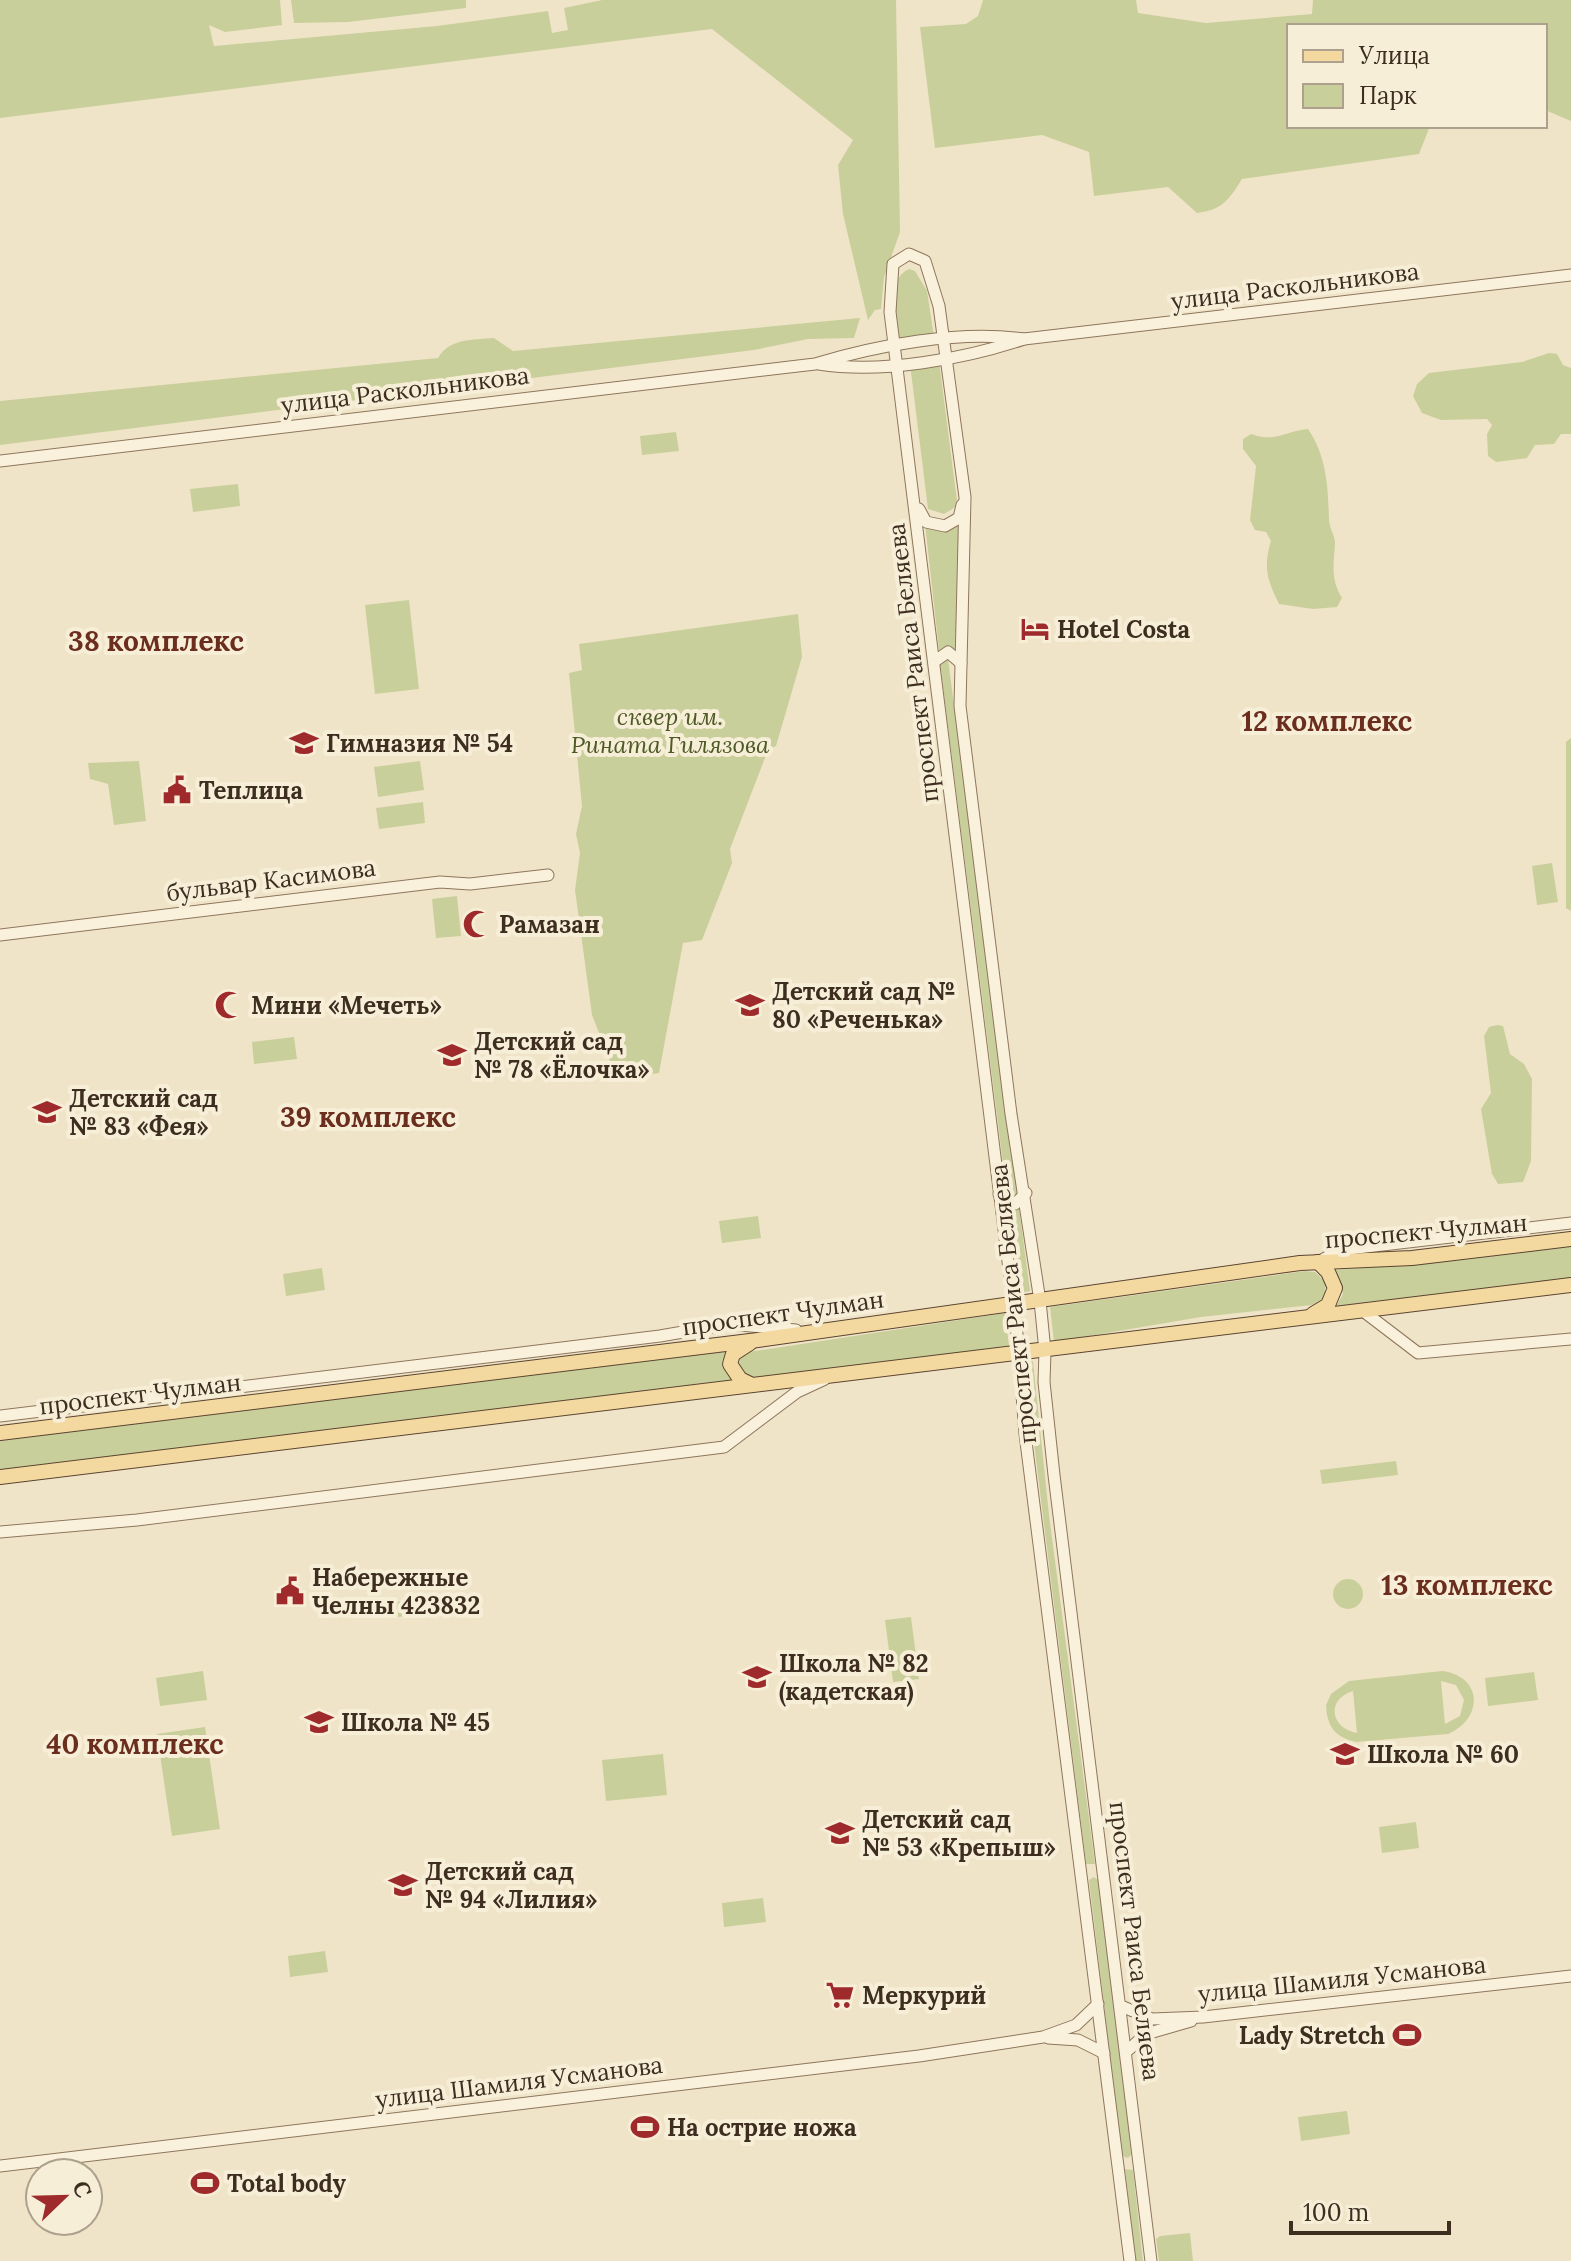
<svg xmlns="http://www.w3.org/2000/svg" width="1571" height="2261" font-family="Lora,serif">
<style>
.green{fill:#c9cf9b;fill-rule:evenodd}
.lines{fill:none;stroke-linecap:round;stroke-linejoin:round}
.minor-casing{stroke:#8d765c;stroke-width:13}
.major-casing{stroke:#5b4430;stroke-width:16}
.minor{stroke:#faf1dc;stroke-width:11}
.major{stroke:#f3d9a0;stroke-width:14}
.labels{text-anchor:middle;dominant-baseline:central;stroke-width:8;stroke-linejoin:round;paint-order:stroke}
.street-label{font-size:24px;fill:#3d2e20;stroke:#f7eed8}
.poi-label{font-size:24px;font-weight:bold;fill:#3d2e20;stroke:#f7eed8;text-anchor:start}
.park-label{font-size:24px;font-style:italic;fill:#4d5a26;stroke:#f7eed8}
.quarter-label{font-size:28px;font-weight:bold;fill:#6b2e1e;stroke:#f7eed8}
</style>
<rect width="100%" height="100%" fill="#f0e4c8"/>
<g class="green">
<polygon points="0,0 280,0 282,25 225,32 209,25 214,46 437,26 548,11 552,33 568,30 564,8 602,0 896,0 900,232 884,277 881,309 875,310 868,320 843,214 838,165 853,140 712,29 0,118"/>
<polygon points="291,0 466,0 466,8 348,22 294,23"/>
<path d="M983 0H1136L1138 13 1206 23 1312 14 1313 0H1571V121L1545 110V26H1289V126H1430L1419 154 1242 179C1229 200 1222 210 1197 213L1168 187 1094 196 1089 152 1042 135 935 148 920 27 966 24 978 16Z"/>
<path d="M909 269 915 271 927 291 934 337 899 341C896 321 885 279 909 269Z"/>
<path d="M860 318 854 338 808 339 754 350 0 445V401L438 358C449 338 473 340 494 338L513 351Z"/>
<polygon points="1549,353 1557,354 1563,365 1571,368 1571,434 1561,434 1554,444 1535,445 1527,458 1496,462 1488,456 1487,434 1492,425 1487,419 1441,420 1422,413 1413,396 1417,384 1429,373 1522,362"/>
<polygon points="939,361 957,501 954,508 944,514 928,509 910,364"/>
<path d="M1308 429C1327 457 1328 487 1329 519 1329 528 1335 535 1335 543 1334 565 1330 578 1342 598L1337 607 1313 609 1279 604C1267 580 1263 567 1271 541L1266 532 1255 530 1250 520 1256 466 1243 449V439L1251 434C1276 443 1285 431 1308 429Z"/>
<polygon points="676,432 679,451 642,455 640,436"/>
<polygon points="238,484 240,506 193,512 190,489"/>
<polygon points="962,522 955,649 939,650 925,524 947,529"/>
<polygon points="409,600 419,689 375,694 365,605"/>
<polygon points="798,614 802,657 776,746 768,750 730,849 732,863 702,940 683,943 659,1073 617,1079 592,1015 575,890 580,853 576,834 582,806 569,673 582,670 579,644"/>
<polygon points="948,659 1018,1194 1015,1199 1007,1195 940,663"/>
<polygon points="1571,738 1571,911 1566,908 1566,742"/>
<polygon points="139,761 146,821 114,825 108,784 90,779 88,763"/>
<polygon points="420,761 424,790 378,797 374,767"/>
<polygon points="423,802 425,823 379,829 376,808"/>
<polygon points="1552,863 1558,902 1537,905 1532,866"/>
<polygon points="457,896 461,936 436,938 432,899"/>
<polygon points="1497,1025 1503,1026 1510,1054 1524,1064 1532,1079 1531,1161 1523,1182 1498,1184 1492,1174 1481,1109 1491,1093 1484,1036 1489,1027"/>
<polygon points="294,1037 297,1059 254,1064 252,1042"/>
<polygon points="1019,1207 1030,1291 1021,1293 1010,1208"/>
<polygon points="758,1216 761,1238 722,1243 719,1221"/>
<polygon points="1571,1246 1571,1279 1335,1308 1343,1294 1335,1270 1461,1260"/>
<polygon points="322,1268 325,1290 286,1296 283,1274"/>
<polygon points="1305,1271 1315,1272 1326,1282 1324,1298 1312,1305 1201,1317 1054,1342 1050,1307"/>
<polygon points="1005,1313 1009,1346 752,1379 738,1367 741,1355 748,1352"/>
<polygon points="727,1349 722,1362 733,1381 0,1471 0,1438"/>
<polygon points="1033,1361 1049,1515 1095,1864 1086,1864 1024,1362"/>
<polygon points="1396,1461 1398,1475 1322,1484 1320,1470"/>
<circle cx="1348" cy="1594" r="15"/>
<polygon points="460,1594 461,1610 398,1617 396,1602"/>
<polygon points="911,1617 919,1679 893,1682 885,1620"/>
<polygon points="203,1671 207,1700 160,1706 156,1678"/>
<path d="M1442 1671C1483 1676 1484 1719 1448 1734L1356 1742C1335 1737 1327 1727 1326 1705L1331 1694 1349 1681ZM1441 1681 1456 1685 1464 1700 1460 1716 1445 1724ZM1353 1691 1357 1733C1330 1728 1326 1699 1353 1691Z"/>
<polygon points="1534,1672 1538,1700 1488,1706 1485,1678"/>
<polygon points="205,1727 220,1829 172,1836 157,1734"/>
<polygon points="663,1754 667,1795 606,1801 602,1760"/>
<polygon points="1416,1822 1419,1848 1382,1853 1379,1827"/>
<polygon points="1094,1877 1098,1880 1132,2154 1128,2158 1122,2156 1089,1880"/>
<polygon points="763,1898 766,1922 724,1927 722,1903"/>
<polygon points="325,1951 328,1972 290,1977 288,1956"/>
<polygon points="1347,2111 1350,2134 1301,2141 1298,2117"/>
<polygon points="1125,2169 1133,2170 1143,2261 1135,2261"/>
<polygon points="1190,2233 1193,2261 1159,2261 1156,2239 1160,2236"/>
</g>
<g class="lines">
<defs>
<g id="minor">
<path d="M819 364C882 374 964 359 1024 339L1571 275"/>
<path d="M0 461 815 364C878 345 959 330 1024 339"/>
<polyline points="919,509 926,522 945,526 959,518 962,505"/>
<polyline points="935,661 948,652 961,663"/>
<polyline points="0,935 440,882 470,884 548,875"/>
<polyline points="999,1194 1004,1201 1015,1204 1026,1193"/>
<polyline points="1320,1261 1340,1250 1571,1223"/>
<polyline points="1363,1311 1418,1353 1571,1339"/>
<polyline points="0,1416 660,1336 729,1324 796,1330"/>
<polyline points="0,1532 137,1520 724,1447 797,1392 825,1379"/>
<polyline points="1121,2006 1152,2019 1203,2017 1571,1976"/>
<polyline points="1048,2038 1078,2040 1104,2053"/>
<polyline points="1126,2052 1146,2034 1191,2021"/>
<polyline points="0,2166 919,2056 1043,2037 1076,2025 1098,2004"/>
<polyline points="1130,2261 1025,1434 1018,1342 890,312 893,264 909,254 925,261 939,306 965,497 960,706 1011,1114 1040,1301 1045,1351 1044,1382 1054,1475 1151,2261"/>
</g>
<g id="major">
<polyline points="1313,1314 1328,1305 1335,1288 1328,1272 1318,1262"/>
<polyline points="750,1343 733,1354 730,1364 740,1379 750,1384"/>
<polyline points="0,1433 758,1340 1300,1263 1412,1258 1571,1239"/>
<polyline points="0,1477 1571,1285"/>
</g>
</defs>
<use href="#minor" class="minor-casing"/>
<use href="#major" class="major-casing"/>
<use href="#minor" class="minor"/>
<use href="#major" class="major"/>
</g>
<defs>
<symbol id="hotel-bare" viewBox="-9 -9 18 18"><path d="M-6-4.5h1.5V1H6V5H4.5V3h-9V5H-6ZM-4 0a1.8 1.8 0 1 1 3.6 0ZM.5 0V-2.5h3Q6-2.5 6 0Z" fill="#9e2a2b" stroke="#f7eed8" stroke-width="2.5" paint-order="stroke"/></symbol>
<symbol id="school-bare" viewBox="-9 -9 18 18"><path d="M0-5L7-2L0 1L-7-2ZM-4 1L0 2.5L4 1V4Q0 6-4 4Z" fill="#9e2a2b" stroke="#f7eed8" stroke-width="2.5" paint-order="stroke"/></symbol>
<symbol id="civic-bare" viewBox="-9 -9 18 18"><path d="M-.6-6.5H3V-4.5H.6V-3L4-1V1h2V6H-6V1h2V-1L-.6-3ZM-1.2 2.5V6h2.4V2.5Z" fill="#9e2a2b" stroke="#f7eed8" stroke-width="2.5" paint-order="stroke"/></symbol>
<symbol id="mosque-bare" viewBox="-9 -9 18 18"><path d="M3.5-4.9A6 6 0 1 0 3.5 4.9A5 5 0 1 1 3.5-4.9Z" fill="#9e2a2b" stroke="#f7eed8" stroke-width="2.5" paint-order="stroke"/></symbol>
<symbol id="supermarket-bare" viewBox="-9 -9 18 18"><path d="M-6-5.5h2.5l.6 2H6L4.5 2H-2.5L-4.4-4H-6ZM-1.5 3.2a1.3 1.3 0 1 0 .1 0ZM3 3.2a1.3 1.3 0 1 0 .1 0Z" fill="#9e2a2b" stroke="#f7eed8" stroke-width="2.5" paint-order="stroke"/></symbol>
<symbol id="stadium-bare" viewBox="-9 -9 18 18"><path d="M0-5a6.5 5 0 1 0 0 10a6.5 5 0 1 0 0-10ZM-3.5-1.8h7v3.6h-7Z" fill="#9e2a2b" stroke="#f7eed8" stroke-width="2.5" paint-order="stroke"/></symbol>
</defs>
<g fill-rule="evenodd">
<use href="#hotel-bare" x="1015" y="609" width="40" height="40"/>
<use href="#school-bare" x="284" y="723" width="40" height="40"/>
<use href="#civic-bare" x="157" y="770" width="40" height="40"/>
<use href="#mosque-bare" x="457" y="904" width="40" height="40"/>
<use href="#mosque-bare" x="209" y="985" width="40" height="40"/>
<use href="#school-bare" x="730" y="985" width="40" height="40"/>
<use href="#school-bare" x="432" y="1035" width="40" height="40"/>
<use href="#school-bare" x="27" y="1092" width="40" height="40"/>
<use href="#civic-bare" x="270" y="1571" width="40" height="40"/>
<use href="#school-bare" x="737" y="1657" width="40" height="40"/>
<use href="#school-bare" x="299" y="1702" width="40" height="40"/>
<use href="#school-bare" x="1325" y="1734" width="40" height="40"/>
<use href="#school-bare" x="820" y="1813" width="40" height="40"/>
<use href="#school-bare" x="383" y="1865" width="40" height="40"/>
<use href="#supermarket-bare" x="820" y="1975" width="40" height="40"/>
<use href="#stadium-bare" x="1387" y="2015" width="40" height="40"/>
<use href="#stadium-bare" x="625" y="2107" width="40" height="40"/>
<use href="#stadium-bare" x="185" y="2163" width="40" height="40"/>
</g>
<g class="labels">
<g class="street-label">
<text transform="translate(1295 286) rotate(-7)">улица Раскольникова</text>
<text transform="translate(405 390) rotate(-7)">улица Раскольникова</text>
<text transform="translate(913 663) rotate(-97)">проспект Раиса Беляева</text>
<text transform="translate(271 880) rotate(-7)">бульвар Касимова</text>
<text transform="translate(1426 1231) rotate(-5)">проспект Чулман</text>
<text transform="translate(1013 1304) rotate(-96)">проспект Раиса Беляева</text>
<text transform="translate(783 1313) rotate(-8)">проспект Чулман</text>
<text transform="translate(140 1394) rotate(-7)">проспект Чулман</text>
<text transform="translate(1135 1941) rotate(83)">проспект Раиса Беляева</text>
<text transform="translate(1342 1979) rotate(-6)">улица Шамиля Усманова</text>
<text transform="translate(519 2082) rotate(-7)">улица Шамиля Усманова</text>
</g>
<g class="poi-label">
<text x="1057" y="629">Hotel Costa</text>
<text x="326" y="743">Гимназия № 54</text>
<text x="199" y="790">Теплица</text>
<text x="499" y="924">Рамазан</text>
<text x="772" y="991">Детский сад №<tspan x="772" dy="28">80 «Реченька»</tspan></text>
<text x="251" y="1005">Мини «Мечеть»</text>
<text x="474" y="1041">Детский сад<tspan x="474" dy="28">№ 78 «Ёлочка»</tspan></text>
<text x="69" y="1098">Детский сад<tspan x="69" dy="28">№ 83 «Фея»</tspan></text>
<text x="312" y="1577">Набережные<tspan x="312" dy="28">Челны 423832</tspan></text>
<text x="779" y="1663">Школа № 82<tspan x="779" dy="28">(кадетская)</tspan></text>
<text x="341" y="1722">Школа № 45</text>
<text x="1367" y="1754">Школа № 60</text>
<text x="862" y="1819">Детский сад<tspan x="862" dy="28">№ 53 «Крепыш»</tspan></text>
<text x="425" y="1871">Детский сад<tspan x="425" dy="28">№ 94 «Лилия»</tspan></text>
<text x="862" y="1995">Меркурий</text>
<text x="1385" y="2035" text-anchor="end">Lady Stretch</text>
<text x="667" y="2127">На острие ножа</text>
<text x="227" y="2183">Total body</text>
</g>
<g class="park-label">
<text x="670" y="716">сквер им.<tspan x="670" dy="28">Рината Гилязова</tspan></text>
</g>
<g class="quarter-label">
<text x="156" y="641">38 комплекс</text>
<text x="1327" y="721">12 комплекс</text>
<text x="368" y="1117">39 комплекс</text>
<text x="1467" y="1585">13 комплекс</text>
<text x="135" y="1744">40 комплекс</text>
</g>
</g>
<rect x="1287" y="24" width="260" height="104" fill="#f7eed8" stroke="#ada18e" stroke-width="2"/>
<rect x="1303" y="50" width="40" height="12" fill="#f3d9a0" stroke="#ada18e" stroke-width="2"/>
<text x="1359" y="64" font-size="24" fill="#3d2e20">Улица</text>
<rect x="1303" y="84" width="40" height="24" fill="#c9cf9b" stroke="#ada18e" stroke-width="2"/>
<text x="1359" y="104" font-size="24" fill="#3d2e20">Парк</text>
<g transform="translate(64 2197) rotate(67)"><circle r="38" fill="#f7eed8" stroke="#ada18e" stroke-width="2"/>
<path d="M0-6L14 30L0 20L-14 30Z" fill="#9e2a2b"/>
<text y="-12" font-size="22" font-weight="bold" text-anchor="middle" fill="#3d2e20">С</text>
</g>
<path d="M1291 2221v12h158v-12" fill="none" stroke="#3d2e20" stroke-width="4"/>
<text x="1303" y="2221" font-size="24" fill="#3d2e20" stroke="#f7eed8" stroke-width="6" paint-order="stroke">100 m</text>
</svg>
